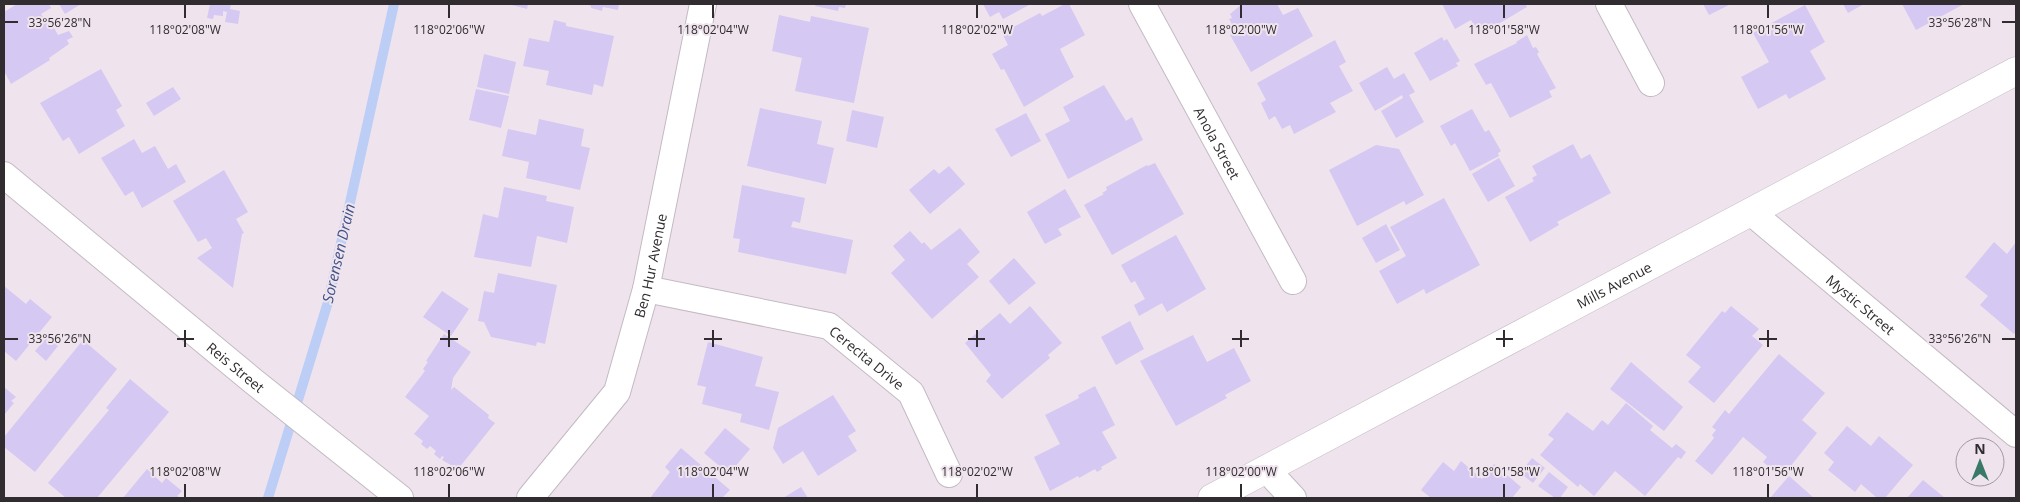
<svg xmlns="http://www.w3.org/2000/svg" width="2020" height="502" font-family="'Open Sans',sans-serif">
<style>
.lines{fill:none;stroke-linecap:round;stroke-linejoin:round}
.stream{stroke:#bdcef6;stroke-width:10}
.building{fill:#d5c8f2}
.minor-casing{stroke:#c3bac2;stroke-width:28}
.secondary-casing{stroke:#c3bac2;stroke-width:29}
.minor{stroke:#fff;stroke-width:26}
.secondary{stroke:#fff;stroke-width:28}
.ticks{fill:none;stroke:#302c2f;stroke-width:2}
.labels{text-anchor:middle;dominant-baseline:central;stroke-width:4;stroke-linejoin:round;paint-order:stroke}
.street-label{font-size:14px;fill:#302c2f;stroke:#efe4ed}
.water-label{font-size:15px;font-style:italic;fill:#405388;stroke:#efe4ed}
.ticks-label{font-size:12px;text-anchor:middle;fill:#302c2f;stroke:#efe4ed;stroke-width:4;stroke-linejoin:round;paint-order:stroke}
</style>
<rect width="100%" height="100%" fill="#efe4ed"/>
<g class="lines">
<polyline class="stream" points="268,498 328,302 394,4"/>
</g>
<g class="building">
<polygon points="17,4 49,4 51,8 41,14 51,30 54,28 58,35 69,31 73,37 67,40 69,44 49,58 50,60 11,84 4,71 4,12"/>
<polygon points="59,4 81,4 65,14"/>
<polygon points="210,4 231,4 230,9 240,11 238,24 225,22 227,12 223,11 223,16 214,15 213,19 207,18"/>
<polygon points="508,4 528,4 527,9"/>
<polygon points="586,4 619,4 618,10 603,7 602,11 591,8 591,6"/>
<polygon points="816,4 846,4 845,8 839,7 838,11 815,6"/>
<polygon points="983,4 1031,4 1003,19 999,12 990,17"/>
<polygon points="1065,4 1069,4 1085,35 1060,49 1074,77 1024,107 1004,69 1001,70 992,54 1008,45 1002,33 1040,13 1042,16"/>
<polygon points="1242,4 1277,4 1283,15 1298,8 1313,36 1251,72 1230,35 1236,31 1229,19 1232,18 1230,14"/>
<polygon points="1442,4 1525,4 1527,7 1480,35 1471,20 1455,29"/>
<polygon points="1703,4 1731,4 1709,15"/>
<polygon points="1843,4 1864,4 1848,13"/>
<polygon points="1902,4 1964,4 1916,30"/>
<polygon points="1805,5 1825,42 1810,51 1826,79 1789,99 1786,94 1758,109 1741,77 1769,62 1753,33"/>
<polygon points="779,15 810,22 811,16 869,28 854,103 795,91 802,58 772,51"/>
<polygon points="554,20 566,23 566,26 614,36 603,87 594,84 592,95 546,85 549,71 523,66 529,38 549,42"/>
<polygon points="1527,35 1533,48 1536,47 1539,52 1537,54 1556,88 1549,91 1552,97 1510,118 1491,83 1486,85 1474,64 1517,43 1516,42"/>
<polygon points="1442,37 1444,41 1447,39 1460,61 1456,63 1458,66 1430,81 1414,53"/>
<polygon points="1335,40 1346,62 1339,66 1353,91 1330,103 1336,112 1294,134 1290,125 1282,129 1275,116 1269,120 1261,103 1266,100 1257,83"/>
<polygon points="484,54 516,62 509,94 477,87"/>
<polygon points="1387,67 1394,79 1404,73 1415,92 1409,95 1424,122 1396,138 1381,111 1403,98 1402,95 1375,111 1359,83"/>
<polygon points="101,69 122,106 116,110 125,126 79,154 69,137 63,141 40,103"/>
<polygon points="1104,85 1126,121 1132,117 1143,140 1068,179 1045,134 1070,121 1063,107"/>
<polygon points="173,87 181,99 154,116 146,103"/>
<polygon points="476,89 509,96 501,128 469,120"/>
<polygon points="760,108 822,121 817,144 834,148 826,184 747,166"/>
<polygon points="1472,109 1485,132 1489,130 1501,151 1498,153 1499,156 1470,171 1455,143 1451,146 1440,126"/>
<polygon points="852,110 884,117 877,148 846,141"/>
<polygon points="1026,113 1041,141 1011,157 995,129"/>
<polygon points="539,119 584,129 581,146 590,148 580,190 526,178 529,162 502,156 508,129 536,135"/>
<polygon points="134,139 142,153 155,146 168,169 176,164 186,182 142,208 133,191 125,196 101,158"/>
<polygon points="1573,144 1581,159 1590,154 1611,193 1557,222 1559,225 1530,242 1505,197 1534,181 1532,178 1537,175 1532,166"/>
<polygon points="1376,145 1399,149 1424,195 1406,205 1404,201 1357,226 1329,170"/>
<polygon points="1499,158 1515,186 1488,202 1472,174"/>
<polygon points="1155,163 1184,214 1112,255 1084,205 1104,194 1102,193 1107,190 1106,187 1147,165 1148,166"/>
<polygon points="949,166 965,184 930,214 909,190 934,169 939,174"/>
<polygon points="224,170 248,212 236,219 244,233 242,234 233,288 197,258 212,248 206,238 198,242 173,201"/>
<polygon points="742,185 805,198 800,223 793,221 791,227 853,240 846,274 738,252 740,239 733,238"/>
<polygon points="504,187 547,196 546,201 574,207 567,243 537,236 531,267 474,257 483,214 498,218"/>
<polygon points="1065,189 1081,217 1058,229 1062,235 1045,244 1027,212"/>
<polygon points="1444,198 1480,265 1426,294 1424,289 1397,304 1379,271 1406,256 1390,227"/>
<polygon points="1386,224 1400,250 1376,263 1362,238"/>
<polygon points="960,228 980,252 967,264 979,277 932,319 891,273 905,260 893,246 910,231 922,244 924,242 931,250"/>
<polygon points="1176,235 1206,289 1167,312 1162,303 1139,316 1134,305 1145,299 1135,281 1131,283 1121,265"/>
<polygon points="1994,242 2007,254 2016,242 2016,331 2014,334 1980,305 1988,296 1965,277"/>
<polygon points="1014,258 1036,283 1009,305 989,281"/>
<polygon points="498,273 557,285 545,344 537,342 536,346 491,337 484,322 478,321 484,291 494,293"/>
<polygon points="4,286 26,304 30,299 52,317 16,361 4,351"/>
<polygon points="442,291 469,309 451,336 423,317"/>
<polygon points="1030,306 1062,343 1048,355 1050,358 1002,399 986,381 991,375 965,343 1000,313 1010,324"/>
<polygon points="1731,306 1759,329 1752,336 1763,345 1714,403 1688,382 1701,367 1686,355 1722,311 1725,313"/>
<polygon points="1130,321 1144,349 1116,365 1101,337"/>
<polygon points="444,334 471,352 453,378 451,390 454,387 489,415 488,418 495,423 458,469 442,460 444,457 442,456 440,459 434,454 436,451 430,446 427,449 421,444 423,441 414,434 429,416 405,397 425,371 423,369 428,362 426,361"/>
<polygon points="1193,335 1207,362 1234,348 1251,381 1225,395 1227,398 1176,426 1140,361"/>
<polygon points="47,337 58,346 46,361 35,351"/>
<polygon points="83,340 117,369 35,472 4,447 4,437"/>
<polygon points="708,342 763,357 755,386 779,392 769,430 740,422 742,414 702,404 706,387 697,385"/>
<polygon points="1779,354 1825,393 1802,420 1817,433 1782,477 1763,462 1767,457 1743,437 1712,475 1695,461 1714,438 1712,435 1716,430 1712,427 1725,410 1729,414"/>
<polygon points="1631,362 1683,407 1664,431 1610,389"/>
<polygon points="130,379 169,412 97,498 66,498 48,483 109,410 106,408"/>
<polygon points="1095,386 1115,425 1102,432 1117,458 1101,467 1102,469 1097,472 1095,469 1079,478 1078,476 1050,491 1034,457 1060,444 1045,415 1079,398 1078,395"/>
<polygon points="4,387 16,397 11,401 14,403 4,415"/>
<polygon points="833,395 856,431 848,436 857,451 818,476 803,451 783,464 773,448 778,428"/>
<polygon points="1626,403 1653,426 1650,430 1672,448 1676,444 1686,452 1681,459 1678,457 1645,496 1615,471 1594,496 1580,484 1578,487 1540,455 1554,439 1548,435 1567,412 1593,431 1602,420 1608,425"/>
<polygon points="1847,426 1871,446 1879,436 1913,465 1885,498 1877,498 1861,484 1855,492 1828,470 1834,462 1824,453"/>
<polygon points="725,428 750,449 729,474 704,453"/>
<polygon points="681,448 730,490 722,498 650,498 670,472 665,467"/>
<polygon points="1532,458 1545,468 1533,483 1520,473"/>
<polygon points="1461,461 1482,479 1494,464 1521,487 1512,498 1431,498 1421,490 1443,462 1454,471"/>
<polygon points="147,469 162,483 166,478 182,491 177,496 181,498 123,498"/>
<polygon points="1549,472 1568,487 1560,498 1555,498 1538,486"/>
<polygon points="1789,476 1814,498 1770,498"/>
<polygon points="1923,480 1945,498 1907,498"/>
<polygon points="801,487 808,498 783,498"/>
</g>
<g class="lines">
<defs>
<g id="minor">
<path id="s1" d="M1142 4 1293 281"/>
<polyline points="1609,4 1651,83"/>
<path id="s2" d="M4 175 253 381 400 498"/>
<path id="s3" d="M1752 213 2016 434"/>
<path id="s4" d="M646 289 829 326 911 393 949 474"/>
<polyline points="1266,469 1293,498"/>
<path id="s5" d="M530 498 617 392 646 289 703 4"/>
</g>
<g id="secondary">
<path id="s6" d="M1212 498 2016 71"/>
</g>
</defs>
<use href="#minor" class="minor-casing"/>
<use href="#secondary" class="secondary-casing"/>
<use href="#minor" class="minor"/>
<use href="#secondary" class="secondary"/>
</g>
<path class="ticks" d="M185 5V18M449 5V18M713 5V18M977 5V18M1241 5V18M1504 5V18M1768 5V18M5 22H18M2002 22H2015M185 330V347M449 330V347M713 330V347M977 330V347M1241 330V347M1504 330V347M1768 330V347M5 339H18M177 339H194M440 339H458M704 339H722M968 339H985M1232 339H1249M1496 339H1513M1759 339H1777M2002 339H2015M185 484V497M449 484V497M713 484V497M977 484V497M1241 484V497M1504 484V497M1768 484V497"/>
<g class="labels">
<g class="street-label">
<text stroke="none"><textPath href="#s1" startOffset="158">Anola Street</textPath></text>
<text stroke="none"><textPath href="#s5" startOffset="268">Ben Hur Avenue</textPath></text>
<text stroke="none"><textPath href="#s6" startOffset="455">Mills Avenue</textPath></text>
<text stroke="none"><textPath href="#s3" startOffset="142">Mystic Street</textPath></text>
<text stroke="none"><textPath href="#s4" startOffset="236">Cerecita Drive</textPath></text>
<text stroke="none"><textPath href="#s2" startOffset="301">Reis Street</textPath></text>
</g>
<g class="water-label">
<text transform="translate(338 253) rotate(-77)">Sorensen Drain</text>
</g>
</g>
<g class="ticks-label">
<text x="60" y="27">33°56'28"N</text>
<text x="1960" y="27">33°56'28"N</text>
<text x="185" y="34">118°02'08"W</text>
<text x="449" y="34">118°02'06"W</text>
<text x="713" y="34">118°02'04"W</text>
<text x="977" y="34">118°02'02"W</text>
<text x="1241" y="34">118°02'00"W</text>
<text x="1504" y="34">118°01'58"W</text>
<text x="1768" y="34">118°01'56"W</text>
<text x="60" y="343">33°56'26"N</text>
<text x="1960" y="343">33°56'26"N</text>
<text x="185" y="476">118°02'08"W</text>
<text x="449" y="476">118°02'06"W</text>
<text x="713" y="476">118°02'04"W</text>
<text x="977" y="476">118°02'02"W</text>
<text x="1241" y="476">118°02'00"W</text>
<text x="1504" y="476">118°01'58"W</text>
<text x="1768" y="476">118°01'56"W</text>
</g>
<rect width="2020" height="502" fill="none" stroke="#302c2f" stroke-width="10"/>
<g transform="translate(1980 462)"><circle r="24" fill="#efe4ed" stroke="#a39aa1"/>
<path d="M0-4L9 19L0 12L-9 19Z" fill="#3a7967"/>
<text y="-8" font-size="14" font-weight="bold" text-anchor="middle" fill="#302c2f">N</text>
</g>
</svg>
